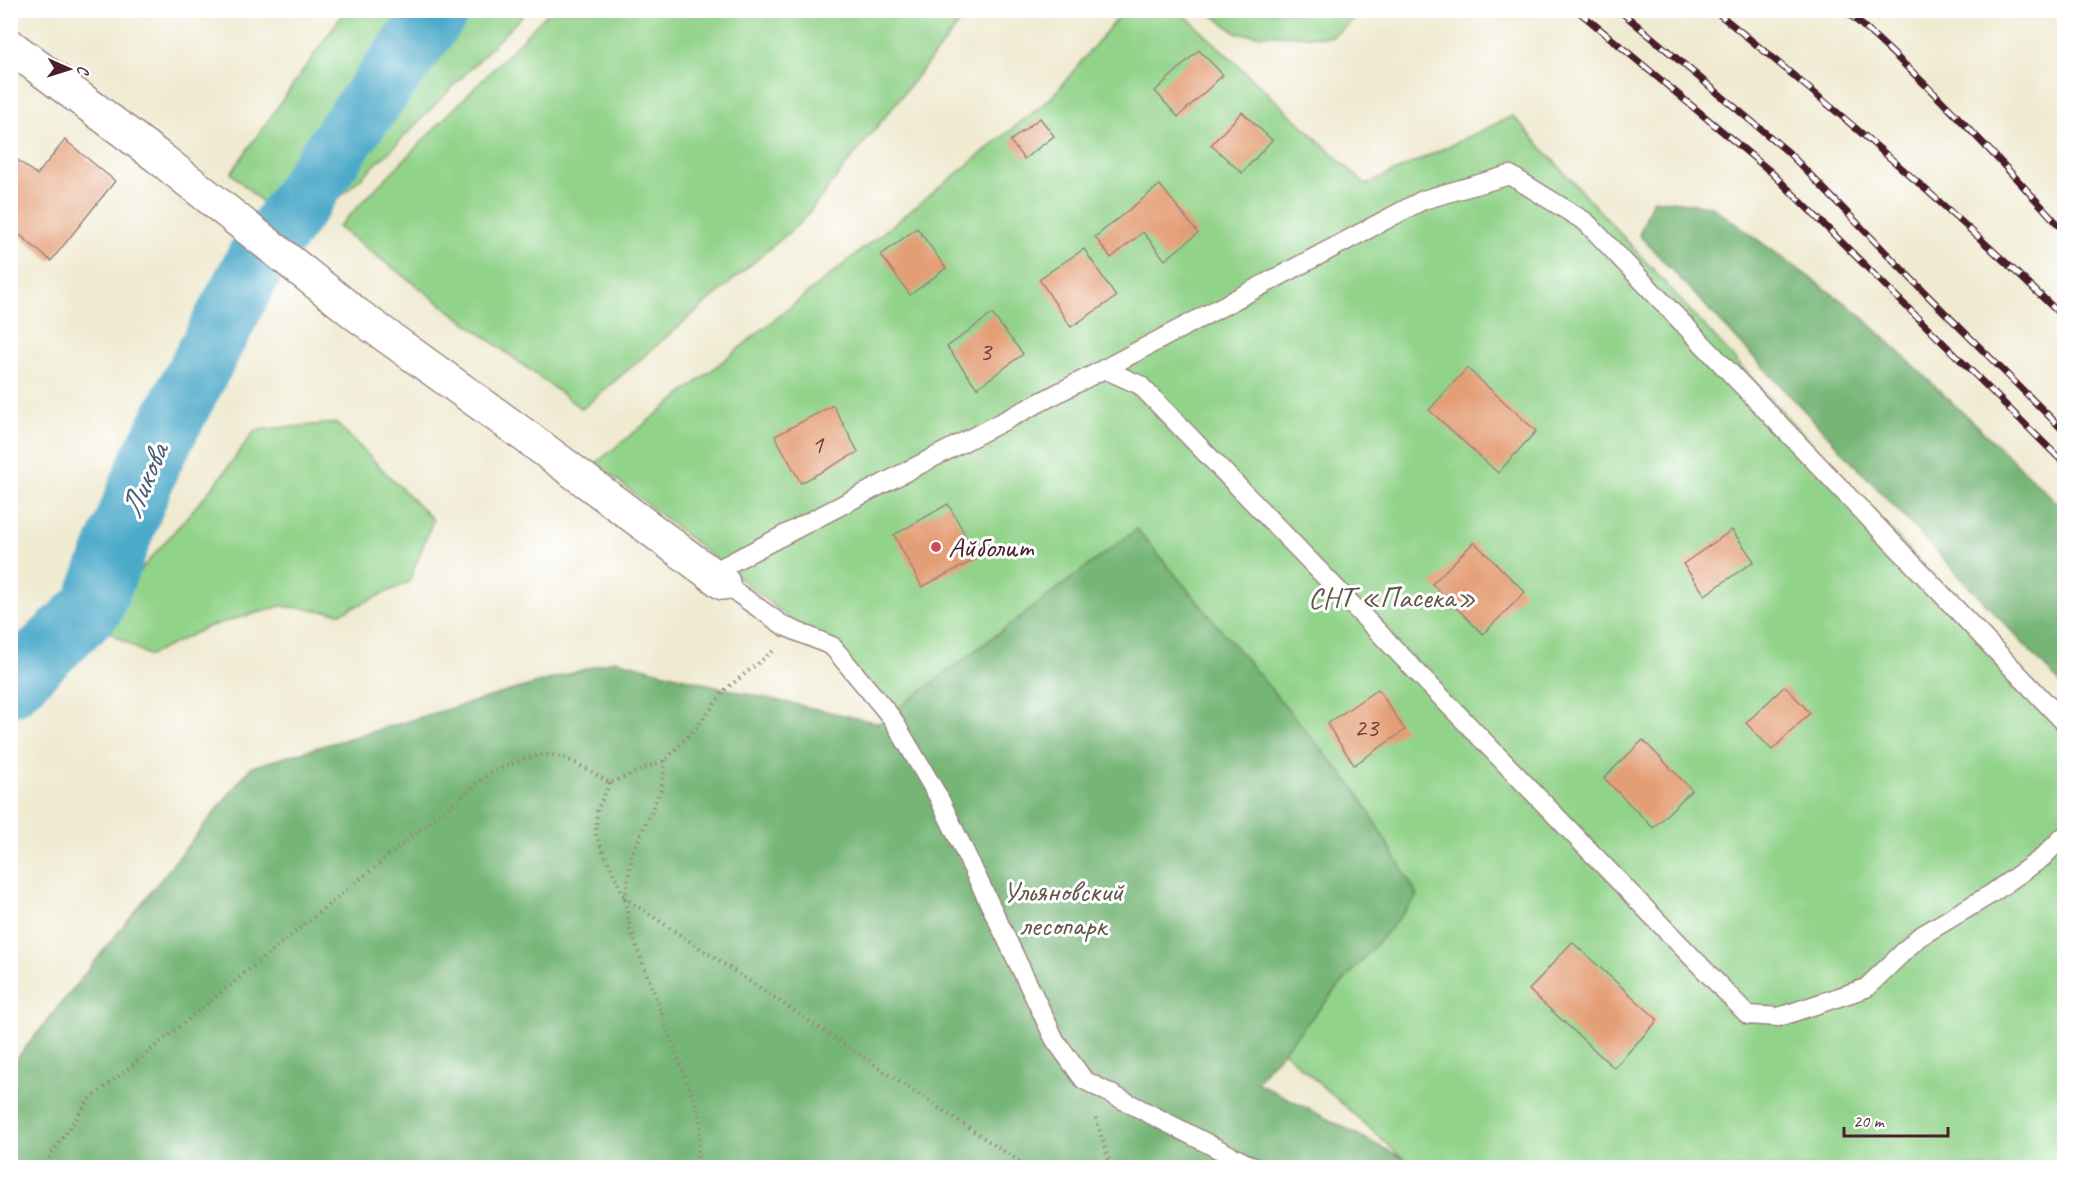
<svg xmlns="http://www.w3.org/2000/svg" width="2075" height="1178" font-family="Caveat,sans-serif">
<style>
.green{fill:#92d38a;stroke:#6e795a;stroke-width:1.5}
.forest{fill:#75b576;stroke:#606a50;stroke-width:1.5}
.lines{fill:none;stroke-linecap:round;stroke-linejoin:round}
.river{stroke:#4ba9c9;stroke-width:62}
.building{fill:#e49e76}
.service-casing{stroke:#9c847e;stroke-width:21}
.minor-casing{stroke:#9c847e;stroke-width:36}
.path{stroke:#9c847e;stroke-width:4;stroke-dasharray:1.5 4.5;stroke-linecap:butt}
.service{stroke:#fff;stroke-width:18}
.minor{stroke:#fff;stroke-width:33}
.rail-casing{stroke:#4a1f2b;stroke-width:7}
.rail{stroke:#fff;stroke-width:4.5;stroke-dasharray:14;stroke-linecap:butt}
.poi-dot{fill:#d1495b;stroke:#fff;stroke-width:2}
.labels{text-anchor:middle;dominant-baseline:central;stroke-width:6;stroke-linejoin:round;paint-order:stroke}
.number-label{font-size:27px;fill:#703f3e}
.poi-label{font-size:30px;fill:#4a1f2b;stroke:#fff;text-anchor:start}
.park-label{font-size:30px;fill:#605548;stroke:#fff}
.water-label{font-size:32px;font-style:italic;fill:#4a5d72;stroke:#fff}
</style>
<rect width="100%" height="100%" fill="#fff"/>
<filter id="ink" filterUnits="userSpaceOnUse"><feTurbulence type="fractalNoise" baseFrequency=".0167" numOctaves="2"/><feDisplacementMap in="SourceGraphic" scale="12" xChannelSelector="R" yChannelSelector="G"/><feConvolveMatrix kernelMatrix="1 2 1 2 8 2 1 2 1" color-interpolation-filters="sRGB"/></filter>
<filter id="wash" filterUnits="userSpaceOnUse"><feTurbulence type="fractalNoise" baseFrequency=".008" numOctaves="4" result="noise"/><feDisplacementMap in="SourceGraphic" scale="24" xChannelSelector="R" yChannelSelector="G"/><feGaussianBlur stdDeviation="1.35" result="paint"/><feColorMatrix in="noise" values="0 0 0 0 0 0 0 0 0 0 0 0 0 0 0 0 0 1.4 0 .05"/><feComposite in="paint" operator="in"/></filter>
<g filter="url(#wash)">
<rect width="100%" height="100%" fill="#efead0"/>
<g class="green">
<polygon points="551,10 980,10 980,11 966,15 801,222 582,409 338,227"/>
<polygon points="345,11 527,11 390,151 298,236 231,173"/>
<polygon points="1123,11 1180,11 1366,185 1513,116 2064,721 2064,1167 1413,1167 1130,915 939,739 596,463 1052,97"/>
<polygon points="1208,11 1364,11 1332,37 1237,34"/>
<polygon points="336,423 433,520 409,582 341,613 281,606 207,627 149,656 109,632 125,588 218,481 255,430"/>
</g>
<g class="forest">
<polygon points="1653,199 1711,206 1856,311 2064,509 2064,687 1639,235"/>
<polygon points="1137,529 1358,793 1418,896 1256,1082 1420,1167 11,1167 10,1067 251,767 616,660 726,689 879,723"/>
</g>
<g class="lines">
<g class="river">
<polyline points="280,230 345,136 439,10"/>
<polyline points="10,686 93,606 150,462 257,259"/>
</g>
</g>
<g id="blocks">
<g class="building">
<polygon points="1199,50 1223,75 1178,117 1155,91"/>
<polygon points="1242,112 1272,140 1242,173 1211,145"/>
<polygon points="1040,118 1054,136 1024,159 1010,141"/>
<polygon points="65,140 115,181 51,261 10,227 10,154 37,175"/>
<polygon points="1160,185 1198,233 1165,260 1143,232 1111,258 1095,237"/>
<polygon points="917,228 946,268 910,295 881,255"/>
<polygon points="1084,249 1116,297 1071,327 1039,279"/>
<polygon points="992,314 1023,354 977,388 947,347"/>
<polygon points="1467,368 1536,431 1498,473 1429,410"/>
<polygon points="833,405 858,452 801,483 775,436"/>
<polygon points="948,504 978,558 922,587 894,535"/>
<polygon points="1732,530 1754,561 1705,595 1683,564"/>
<polygon points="1474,542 1525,592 1483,634 1432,584"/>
<polygon points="1785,686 1810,713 1772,750 1746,723"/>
<polygon points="1378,689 1405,730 1354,765 1327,724"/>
<polygon points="1643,740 1692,790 1653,828 1604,778"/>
<polygon points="1572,942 1658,1020 1614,1068 1529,990"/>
</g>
</g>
</g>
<g filter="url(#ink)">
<use href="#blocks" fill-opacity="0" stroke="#9c847e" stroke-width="1.5"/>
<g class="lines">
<defs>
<g id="service">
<polyline points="1104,369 1140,385 1748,1015 1779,1017 1866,988 1919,937 1991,894 2042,858 2064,836"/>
<polyline points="709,574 1104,369 1423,200 1510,175 1586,222 2064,722"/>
<polyline points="723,583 784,626 832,646 892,718 938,796 1055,1040 1084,1080 1255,1168"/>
</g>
<polyline id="minor" points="10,46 157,156 356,314 531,440 723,583"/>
</defs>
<use href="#service" class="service-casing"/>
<use href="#minor" class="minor-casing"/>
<g class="path">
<polyline points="665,760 662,787 632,854 625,898 1029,1168"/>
<polyline points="610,783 597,810 596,836 625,898 630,929 701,1119 697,1168"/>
<polyline points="1096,1118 1111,1168"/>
<path d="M42 1168 88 1101 490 773C550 746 554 749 610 783L665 760 696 728 726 689 773 651"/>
</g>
<use href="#service" class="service"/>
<use href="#minor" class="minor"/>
<defs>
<g id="rail">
<polyline points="1577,10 1771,172 2064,463"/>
<polyline points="1619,10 1788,152 1928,296 2064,431"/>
<path d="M1714 10C1835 108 1953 210 2064 318"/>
<path d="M1845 10C1923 78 1995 154 2064 231"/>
</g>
</defs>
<use href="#rail" class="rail-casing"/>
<use href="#rail" class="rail"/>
</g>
</g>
<circle class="poi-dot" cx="936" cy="547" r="6"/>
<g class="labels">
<g class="number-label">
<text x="985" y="351">3</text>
<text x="817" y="444">1</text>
<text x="1366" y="727">23</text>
</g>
<g class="poi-label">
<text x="948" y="547">Айболит</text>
</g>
<g class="park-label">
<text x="1392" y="597">СНТ «Пасека»</text>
<text x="1063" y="891">Ульяновский<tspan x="1063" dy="34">лесопарк</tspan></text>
</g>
<g class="water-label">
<text transform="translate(144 481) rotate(-67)">Ликова</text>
</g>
</g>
<rect width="2075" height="1178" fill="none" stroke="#fff" stroke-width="36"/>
<g transform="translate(69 69) rotate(93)" stroke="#ffffff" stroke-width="4.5" paint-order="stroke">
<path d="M0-4.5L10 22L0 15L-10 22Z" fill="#4a1f2b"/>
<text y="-9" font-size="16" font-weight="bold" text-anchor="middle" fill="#4a1f2b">С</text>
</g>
<path d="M1844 1127v9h104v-9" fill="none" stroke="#4a1f2b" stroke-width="3"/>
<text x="1853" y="1127" font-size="18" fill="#4a1f2b" stroke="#ffffff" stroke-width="4.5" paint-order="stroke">20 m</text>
</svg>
